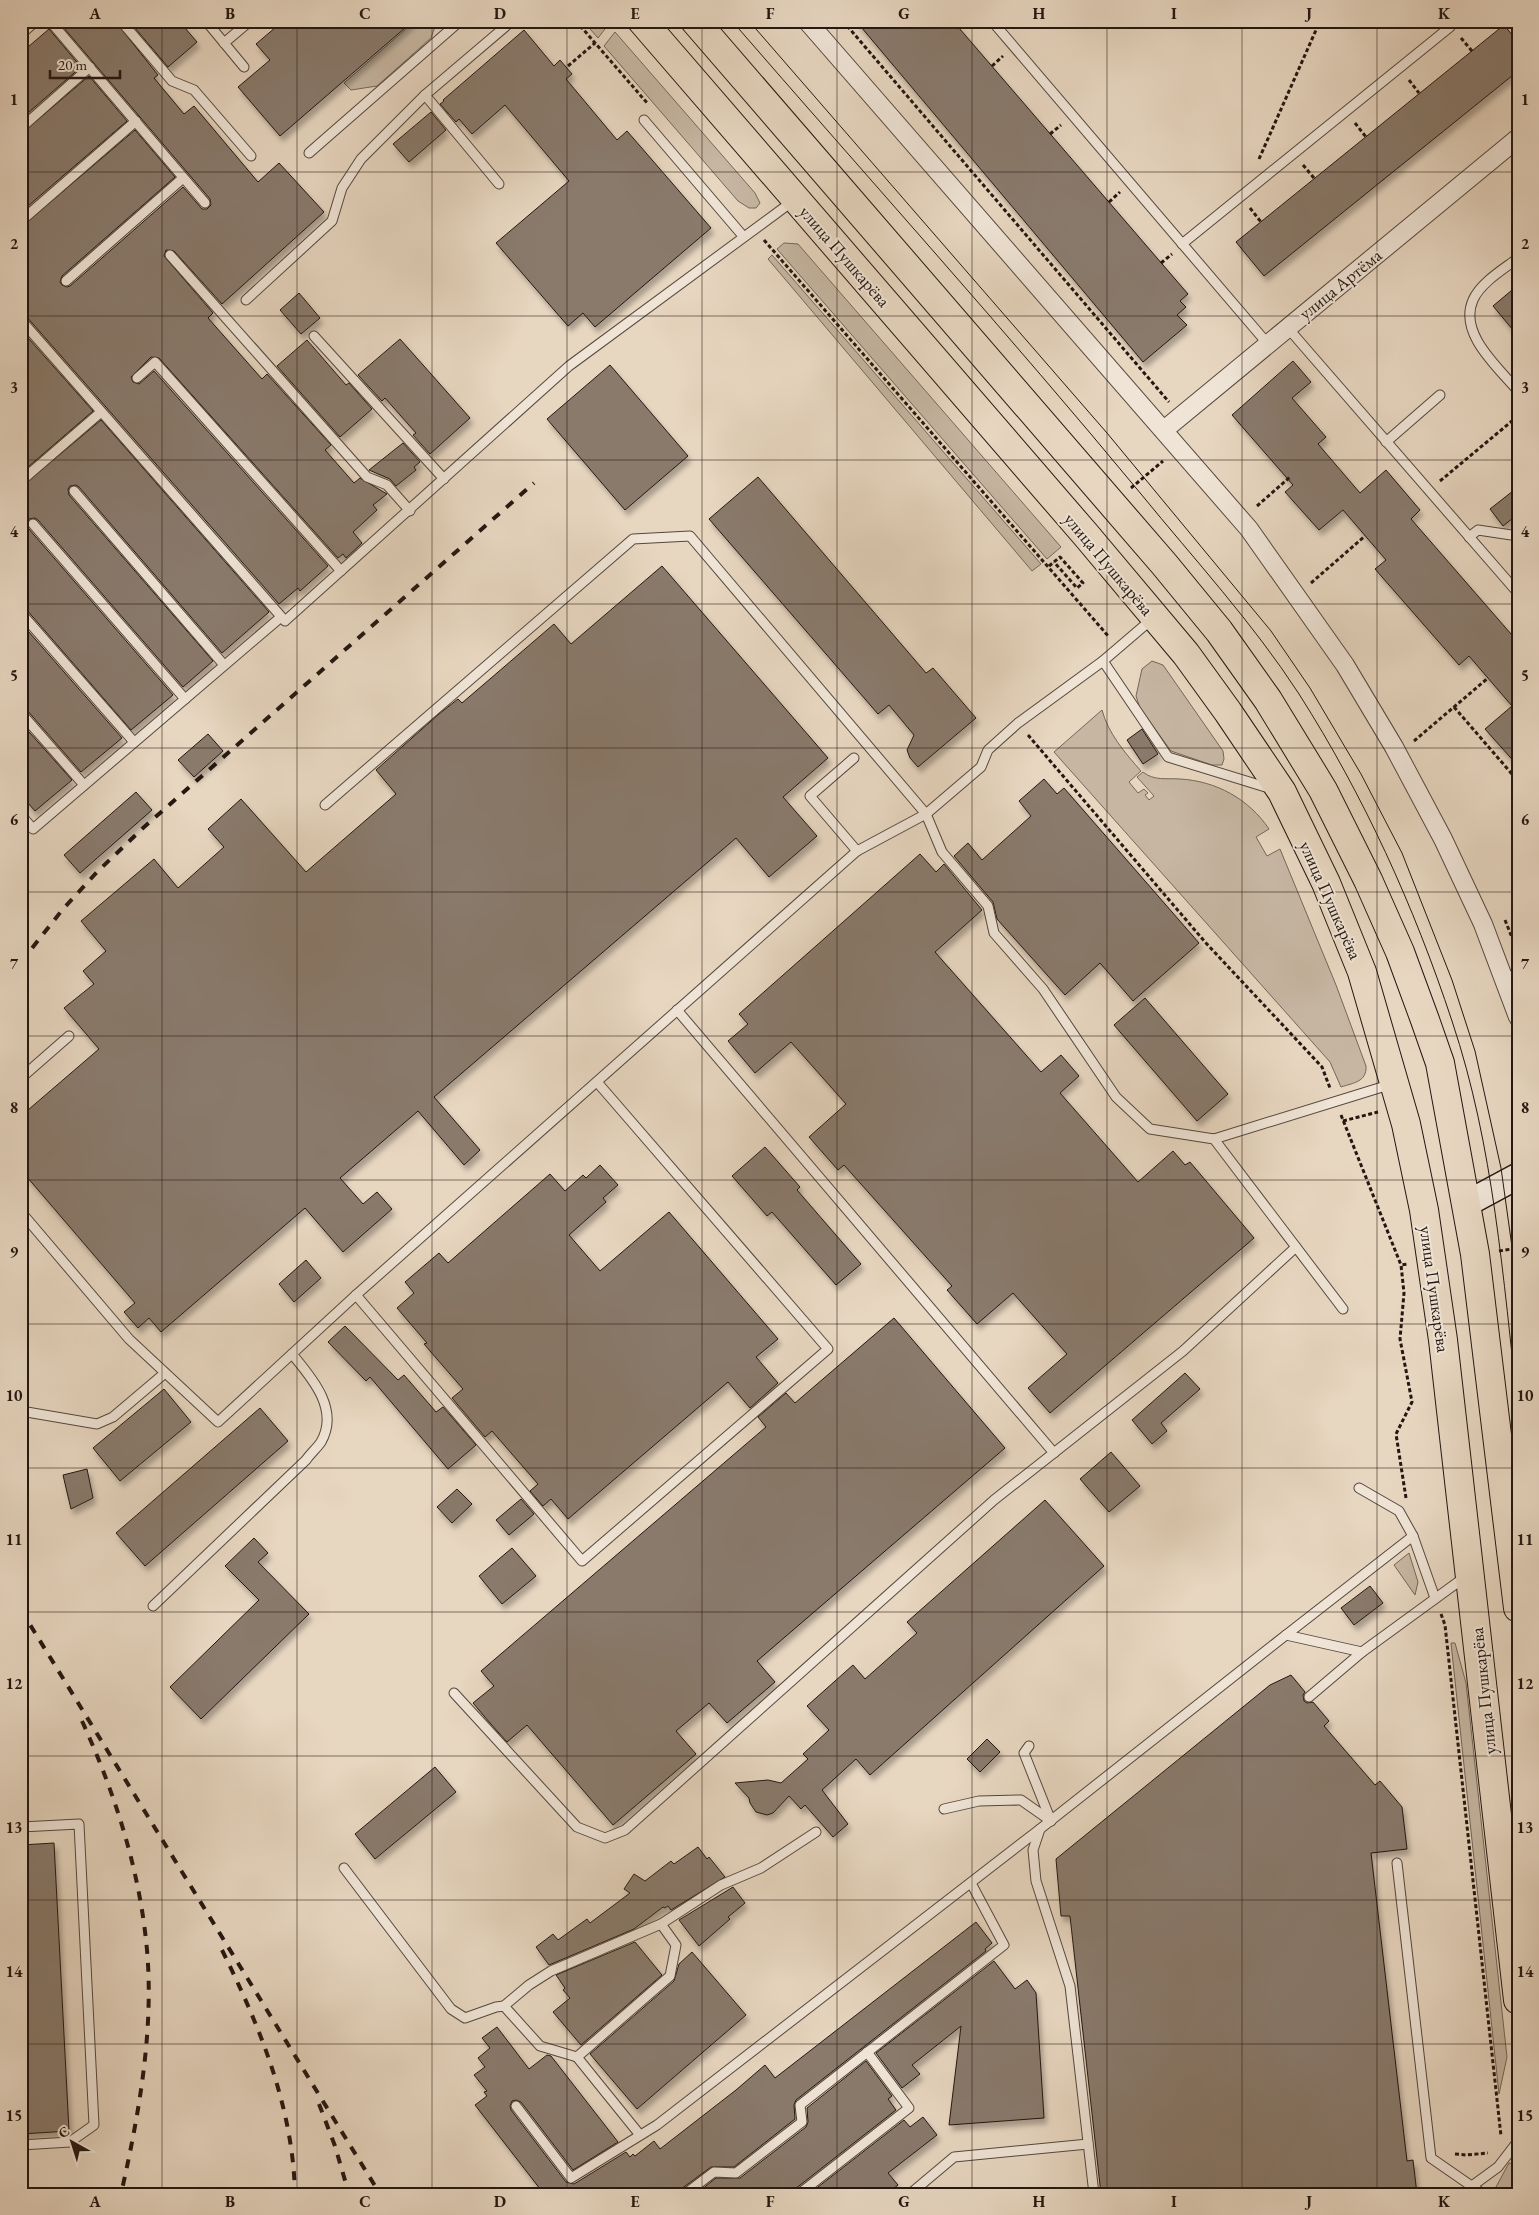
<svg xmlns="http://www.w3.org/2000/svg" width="1539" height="2215" font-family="'EB Garamond',serif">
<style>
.green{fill:#c6b6a2;stroke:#75665a}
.building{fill:#897a6c;stroke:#241711;filter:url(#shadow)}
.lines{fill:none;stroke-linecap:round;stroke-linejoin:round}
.lane-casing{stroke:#55473d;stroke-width:11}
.street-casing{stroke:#55473d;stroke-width:20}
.secondary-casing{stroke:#241711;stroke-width:28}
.primary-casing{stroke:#241711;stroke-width:30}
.path{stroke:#241711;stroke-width:3;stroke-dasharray:4 2.5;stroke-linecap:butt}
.lane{stroke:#efe4d6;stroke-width:9}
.street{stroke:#efe4d6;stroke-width:18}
.secondary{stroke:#efe4d6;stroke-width:25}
.primary{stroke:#e7d6c0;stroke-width:28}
.tram{stroke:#241711;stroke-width:1}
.rail{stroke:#241711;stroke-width:4;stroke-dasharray:9 9;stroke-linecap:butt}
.grid{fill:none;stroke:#241711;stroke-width:1;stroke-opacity:0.55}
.labels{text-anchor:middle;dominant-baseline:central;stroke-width:4;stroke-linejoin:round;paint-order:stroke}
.street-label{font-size:18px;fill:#241711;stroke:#efe4d6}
.neatline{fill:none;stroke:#241711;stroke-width:2}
.grid-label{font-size:16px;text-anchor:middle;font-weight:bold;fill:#241711}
</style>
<defs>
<filter id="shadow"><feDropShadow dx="3" dy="5.5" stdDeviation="2.5" flood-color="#0004"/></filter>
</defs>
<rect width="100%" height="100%" fill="#e7d6c0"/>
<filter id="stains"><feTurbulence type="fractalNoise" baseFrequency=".004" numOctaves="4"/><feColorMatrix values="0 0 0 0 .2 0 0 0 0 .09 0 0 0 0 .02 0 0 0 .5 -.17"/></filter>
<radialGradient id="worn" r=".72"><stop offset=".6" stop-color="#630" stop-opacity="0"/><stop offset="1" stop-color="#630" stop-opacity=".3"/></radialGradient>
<g class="green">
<polygon points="415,21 437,21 431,38 377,86 351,90 344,83"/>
<polygon points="583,21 605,21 608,25 598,38"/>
<polygon points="615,32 755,193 760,203 756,208 749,208 738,201 604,46"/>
<polygon points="784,243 798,244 1061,547 1047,559 777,249"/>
<polygon points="772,255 1041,564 1032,571 768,259"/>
<polygon points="1152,661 1163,665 1223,751 1224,759 1222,765 1212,765 1171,751 1140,708 1136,696 1142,669"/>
<path d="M1102 710C1108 733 1125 753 1141 771L1129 782 1138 793 1144 789 1148 793 1145 795 1149 800 1154 796 1137 777 1143 772C1154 781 1166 778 1180 779 1216 781 1249 799 1269 829L1256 837 1267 856 1280 849 1336 985 1366 1066C1367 1082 1353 1083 1341 1087L1330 1062 1054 752Z"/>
<polygon points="1409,1553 1418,1582 1415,1595 1394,1565"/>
<polygon points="1451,1643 1455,1643 1466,1683 1507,2057 1499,2094"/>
<polygon points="1509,2163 1518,2164 1518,2194 1504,2194 1496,2187"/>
</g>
<g class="building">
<polygon points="58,21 115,21 158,75 154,78 184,114 194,106 258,182 279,163 324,212 222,304 174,251 166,250 164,256 213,313 208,318 262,379 267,374 331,445 325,450 354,483 360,478 387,494 373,505 377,510 353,532 362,543 346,558 343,554 338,558 159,358 151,357 131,377 133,382 139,384 154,371 328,566 300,591 298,588 279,604 26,316 21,314 21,227 135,130 175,177 62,276 60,282 62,285 67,287 70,286 183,187 202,209 207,209 211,205 210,199"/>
<polygon points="129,21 179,21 197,42 168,67"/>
<polygon points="283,21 413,21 280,136 238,87 270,60 256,44"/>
<polygon points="856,21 953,21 1188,294 1180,301 1186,307 1177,315 1187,325 1143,362"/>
<polygon points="1504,25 1518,42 1518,71 1264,276 1236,242"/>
<polygon points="49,29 81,67 21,119 21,53"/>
<polygon points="524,30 554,66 560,60 572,74 566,79 617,140 627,131 711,228 595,327 583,313 568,326 496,243 569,181 505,105 472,134 459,119 456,122 440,104 444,101 443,100"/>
<polygon points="89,76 127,121 21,212 21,134"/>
<polygon points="431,112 446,130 409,162 393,144"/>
<polygon points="1518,285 1518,336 1493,306"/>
<polygon points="299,293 320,318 301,334 280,310"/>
<polygon points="21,330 93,411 21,473"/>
<polygon points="400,339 470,418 430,454 413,435 416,433 385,398 382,401 358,375"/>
<polygon points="307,340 346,385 349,383 372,409 340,437 277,366"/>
<polygon points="1293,361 1311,382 1292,398 1326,437 1318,444 1360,493 1386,470 1420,510 1411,519 1518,642 1518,766 1485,729 1512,706 1469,656 1459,665 1375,569 1386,560 1343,510 1319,530 1285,492 1293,485 1232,415"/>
<polygon points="610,365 688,456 625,510 547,419"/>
<polygon points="101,420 269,612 222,653 79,487 76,485 70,486 68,489 69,495 213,661 183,687 38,520 35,518 29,519 27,522 28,528 173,695 131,730 26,609 21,607 21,487"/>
<polygon points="403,443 420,462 414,467 416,470 396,486 390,479 369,470"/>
<polygon points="758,477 926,673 933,668 976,718 918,767 910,758 907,750 914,735 889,705 878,714 709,519"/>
<polygon points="1518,487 1518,514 1503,526 1490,509"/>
<polygon points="662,566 828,758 783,797 817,836 769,877 736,838 434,1097 480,1150 464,1165 418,1111 340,1178 363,1204 377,1192 392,1209 343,1252 305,1208 161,1332 149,1318 138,1328 124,1312 135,1303 21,1170 21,1116 99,1049 64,1008 94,984 83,971 106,951 81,921 154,859 178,888 224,847 208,829 241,799 306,872 396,794 376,770 439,714 458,699 462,703 554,624 571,644"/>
<polygon points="21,623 122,738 81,772 26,709 21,707"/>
<polygon points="21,723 72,780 35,811 21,795"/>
<polygon points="1142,729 1158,754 1143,764 1127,740"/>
<polygon points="208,734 223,751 194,777 178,760"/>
<polygon points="1044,779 1057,794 1064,788 1199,943 1133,1001 1100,963 1065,995 997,919 993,902 954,856 968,843 982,860 1031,816 1019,801"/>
<polygon points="136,792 152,810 80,873 64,855"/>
<polygon points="920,854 936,872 944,864 982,910 935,952 1041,1072 1061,1055 1079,1076 1060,1093 1138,1182 1173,1151 1185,1165 1190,1162 1254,1238 1050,1413 1028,1388 1067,1354 1013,1293 977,1324 947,1290 952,1286 844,1165 838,1170 809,1137 846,1104 791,1042 755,1073 728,1041 748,1024 739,1014"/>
<polygon points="1145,998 1228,1094 1197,1121 1114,1025"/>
<polygon points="765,1147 800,1187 797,1190 861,1264 836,1285 772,1212 767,1216 732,1176"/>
<polygon points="600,1165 618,1185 603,1198 606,1202 569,1235 600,1271 669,1212 778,1339 756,1357 778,1383 750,1408 728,1382 568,1519 551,1499 543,1506 530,1491 538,1484 492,1431 485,1437 452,1398 463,1389 424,1344 427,1343 397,1308 414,1293 405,1282 439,1253 448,1263 550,1174 565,1191 583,1175 586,1178"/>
<polygon points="306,1260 321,1278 294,1302 279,1284"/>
<polygon points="894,1318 1005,1448 757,1661 775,1682 727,1723 709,1703 676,1731 696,1754 613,1825 527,1725 507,1742 490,1723 473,1703 494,1686 481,1671 766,1427 758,1417 786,1393 795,1403"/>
<polygon points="345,1326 398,1380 404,1375 436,1412 443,1407 476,1445 448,1469 370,1377 366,1381 328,1342"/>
<polygon points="1185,1373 1200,1389 1161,1423 1167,1431 1152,1444 1132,1420"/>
<polygon points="164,1389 191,1422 120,1481 93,1448"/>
<polygon points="260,1408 288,1441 145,1566 116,1533"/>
<polygon points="1111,1452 1140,1486 1109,1512 1080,1479"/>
<polygon points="87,1469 93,1498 71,1509 63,1475"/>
<polygon points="457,1489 472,1504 452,1523 437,1507"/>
<polygon points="521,1499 534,1514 509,1535 496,1520"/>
<polygon points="1045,1500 1104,1566 870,1775 856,1759 822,1790 848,1824 833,1837 805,1805 801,1809 789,1796 773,1813 767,1815 756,1812 750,1803 749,1798 735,1783 768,1780 781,1783 808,1759 803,1754 829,1730 807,1706 853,1665 865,1679 917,1633 907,1622"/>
<polygon points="254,1538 268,1553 258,1562 309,1614 201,1719 170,1687 259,1600 225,1566"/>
<polygon points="512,1548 536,1576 502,1604 479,1576"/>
<polygon points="1370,1586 1383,1603 1354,1625 1341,1608"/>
<polygon points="1291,1675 1305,1692 1303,1695 1304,1701 1307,1703 1313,1702 1329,1721 1324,1726 1375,1785 1380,1781 1402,1807 1407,1849 1371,1853 1407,2161 1413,2160 1417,2194 1101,2194 1070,1916 1061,1916 1056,1859 1270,1685"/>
<polygon points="987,1739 1000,1752 980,1772 967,1759"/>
<polygon points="435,1767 456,1792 375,1859 355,1834"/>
<polygon points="54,1843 69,2131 21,2134 21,1845"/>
<polygon points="698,1847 707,1859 709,1857 725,1877 671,1910 668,1906 665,1908 663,1907 634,1929 549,1965 536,1947 553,1934 558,1940 587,1919 590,1923 630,1893 624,1889 634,1874 645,1881 671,1861 674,1864"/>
<polygon points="733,1887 745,1903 728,1917 730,1919 699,1946 679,1920"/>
<polygon points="976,1922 992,1943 985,1949 986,1951 796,2100 794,2105 795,2119 734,2167 711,2167 681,2189 679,2194 544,2194 475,2105 487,2096 484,2092 487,2091 474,2075 485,2067 478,2058 490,2048 482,2038 497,2027 529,2069 547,2055 551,2056 618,2142 573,2170 521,2102 516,2100 512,2101 510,2106 511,2110 566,2182 574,2184 626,2152 630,2157 633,2154 635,2156 654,2141 660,2149 736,2090 765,2065 775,2078"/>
<polygon points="635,1942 662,1975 581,2045 553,2012 570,1998 563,1990 565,1988 556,1975"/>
<polygon points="692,1952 746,2015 637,2109 590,2054 674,1981 679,1964"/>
<polygon points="994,1961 1015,1989 1027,1980 1036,1993 1044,2118 949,2125 961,2026 912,2065 920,2074 902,2088 876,2053"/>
<polygon points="866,2061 892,2096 888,2099 896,2110 795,2189 793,2194 696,2194 716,2178 740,2178 806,2127 808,2122 807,2108"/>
<polygon points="923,2117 937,2135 888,2173 898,2185 887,2194 809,2194 904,2120 910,2127"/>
</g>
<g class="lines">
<defs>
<g id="lane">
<polyline points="50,21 205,203"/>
<polyline points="121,21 172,81 194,90 251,156"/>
<polyline points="206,21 244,67"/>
<polyline points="992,21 1267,343"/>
<polyline points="21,34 36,21"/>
<polyline points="224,43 250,21"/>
<polyline points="425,95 499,184"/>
<polyline points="644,120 743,236"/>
<polyline points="21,128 90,67"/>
<polyline points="309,153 460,21"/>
<polyline points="21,221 136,121"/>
<polyline points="1182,244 1450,27 1445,21"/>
<polyline points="170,255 367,477 387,485 410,511"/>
<path d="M1518 258C1504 269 1481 282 1473 300 1458 334 1499 368 1518 391"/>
<polyline points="66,281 183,178"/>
<polyline points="246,300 332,221 342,188 361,159 425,95 512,21"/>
<polyline points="21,320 285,621 569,366 793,201"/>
<polyline points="1287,327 1518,593"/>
<polyline points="314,336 444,479"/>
<polyline points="137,378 155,362 341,571"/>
<polyline points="1386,442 1440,395"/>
<polyline points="21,481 101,412"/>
<polyline points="74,491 224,665"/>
<polyline points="33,524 185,699"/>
<polyline points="1469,537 1478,530 1518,536"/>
<polyline points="21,613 134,742"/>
<polyline points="1103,661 1168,757 1272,789"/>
<polyline points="21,713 84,785"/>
<polyline points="854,758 810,796 857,851"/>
<polyline points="325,805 633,539 690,536 926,814 942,852 988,906 994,933 1043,989 1116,1097 1150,1129 1214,1139 1343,1309"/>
<polyline points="21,815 33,829 281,617"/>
<polyline points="1506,981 1518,971"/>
<polyline points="677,1010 1054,1453"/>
<polyline points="21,1078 69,1036"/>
<polyline points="1214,1139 1392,1084"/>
<polyline points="21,1212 129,1339 218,1422 356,1295 857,851 926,814 981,767 988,750 1018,723 1103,661 1152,619"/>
<polyline points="356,1295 582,1561 828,1349 597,1082"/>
<polyline points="21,1411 97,1424 113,1417 165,1373"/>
<polyline points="1359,1488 1399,1511 1413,1536 1435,1598"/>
<path d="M153 1606 306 1460C310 1454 317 1448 321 1442 340 1409 311 1377 292 1354"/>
<polyline points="1286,1635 1413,1536"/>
<polyline points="454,1693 577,1827 605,1838 625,1830 994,1500 1183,1351 1296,1247"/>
<polyline points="1309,1697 1362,1652"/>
<polyline points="1029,1746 1024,1753 1051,1821"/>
<polyline points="944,1809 979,1801 1021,1800 1051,1821"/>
<polyline points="21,1827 79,1824 94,2125 70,2142 21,2145"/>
<polyline points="1397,1863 1431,2158 1483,2194"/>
<polyline points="344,1868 451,2009 465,2018 496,2007 504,2006 540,2046 577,2057"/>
<polyline points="661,1924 721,1885 761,1868 816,1832"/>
<polyline points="504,2006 529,1985 551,1971 661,1924 676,1945 670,1976 577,2057 640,2135"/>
<polyline points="516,2106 571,2178 657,2125 1040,1829"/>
<polyline points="1472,2186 1498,2167 1518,2141"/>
<polyline points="685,2194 714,2172 736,2173 802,2122 800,2105 1004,1945 971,1883"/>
<polyline points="799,2194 909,2108 867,2052"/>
<polyline points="910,2194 954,2157 1088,2144"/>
<polyline points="1094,2194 1070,1986 1036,1881 1033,1850 1040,1829 1286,1635 1362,1652 1465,1577"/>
</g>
<g id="street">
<polyline points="807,21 1249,529 1345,665 1394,747 1443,839 1483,924 1518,1017"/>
<polyline points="1164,430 1518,138"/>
</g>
<polyline id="secondary" points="1466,1204 1518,1176"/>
<g id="primary">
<polyline points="642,21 1086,535 1186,654 1228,712 1282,792 1326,883 1362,972 1406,1124 1424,1210 1443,1340 1518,2000"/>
<polyline points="695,21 1164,564 1219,631 1268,700 1323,790 1368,880 1400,952 1425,1020 1440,1063 1475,1254 1518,1608"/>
</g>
</defs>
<use href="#lane" class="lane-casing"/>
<use href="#street" class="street-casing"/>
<use href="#secondary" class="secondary-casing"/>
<use href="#primary" class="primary-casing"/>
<g class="path">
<polyline points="576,21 648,104"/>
<polyline points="843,21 1169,402"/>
<polyline points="1461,38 1472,51"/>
<polyline points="568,66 595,43"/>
<polyline points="992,66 1003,56"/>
<polyline points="1409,80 1419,93"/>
<polyline points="1355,123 1366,137"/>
<polyline points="1050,134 1061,125"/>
<polyline points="1259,159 1320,21"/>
<polyline points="1303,165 1314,178"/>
<polyline points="1109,202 1120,192"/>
<polyline points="1250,208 1261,222"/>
<polyline points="764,240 1109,637"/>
<polyline points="1161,263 1172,254"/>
<polyline points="1440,481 1518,416"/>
<polyline points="1131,488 1163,461"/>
<polyline points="1257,506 1290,477"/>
<polyline points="1049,566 1060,557 1083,583 1077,588 1054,562"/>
<polyline points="1311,583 1365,536"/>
<polyline points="1454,707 1518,781"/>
<polyline points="1028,735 1205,942 1322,1067 1330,1088"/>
<polyline points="1414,741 1488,678"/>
<polyline points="1505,920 1513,940"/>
<polyline points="1341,1115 1401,1265"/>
<polyline points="1343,1121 1378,1112"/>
<polyline points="1499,1251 1518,1248"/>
<polyline points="1406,1498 1396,1434 1412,1402 1400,1339 1404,1293 1401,1265 1408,1264"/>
<polyline points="1441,1614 1445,1625 1501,2136"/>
<polyline points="1455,2154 1466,2155 1488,2153"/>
</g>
<use href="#lane" class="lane"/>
<use href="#street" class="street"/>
<use href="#secondary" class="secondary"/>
<use href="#primary" class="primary"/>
<g class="tram">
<path d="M732 21C868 178 1008 333 1141 494 1194 559 1253 623 1299 694 1364 796 1414 906 1452 1021 1494 1146 1503 1279 1518 1409"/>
<polyline points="749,21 1107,433 1271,631 1310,688 1361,774 1402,853 1452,980 1475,1051 1501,1168 1518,1290"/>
</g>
<g class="rail">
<polyline points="21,962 63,909 97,872 143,828 534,483"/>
<polyline points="21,1610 380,2194"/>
<path d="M82 1721C115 1793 140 1871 147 1950 154 2031 139 2114 121 2194"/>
<path d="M222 1950C260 2027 293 2107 295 2194"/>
<polyline points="319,2104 335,2146 349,2194"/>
</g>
</g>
<path class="grid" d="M162 21V2194M297 21V2194M432 21V2194M567 21V2194M702 21V2194M837 21V2194M972 21V2194M1107 21V2194M1242 21V2194M1377 21V2194M21 172H1518M21 316H1518M21 460H1518M21 604H1518M21 748H1518M21 892H1518M21 1036H1518M21 1180H1518M21 1324H1518M21 1468H1518M21 1612H1518M21 1756H1518M21 1900H1518M21 2044H1518"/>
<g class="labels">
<g class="street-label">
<text transform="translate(845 256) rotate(49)">улица Пушкарёва</text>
<text transform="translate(1340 284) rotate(-39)">улица Артёма</text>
<text transform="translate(1109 564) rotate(50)">улица Пушкарёва</text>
<text transform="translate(1331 900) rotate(66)">улица Пушкарёва</text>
<text transform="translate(1435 1289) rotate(82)">улица Пушкарёва</text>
<text transform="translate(1483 1691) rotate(-96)">улица Пушкарёва</text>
</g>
</g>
<rect width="1539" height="2215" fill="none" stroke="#e7d6c0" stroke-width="55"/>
<g transform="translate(72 2142) rotate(321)" stroke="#efe4d6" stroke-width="4" paint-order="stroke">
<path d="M0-4L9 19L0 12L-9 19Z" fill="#241711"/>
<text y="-8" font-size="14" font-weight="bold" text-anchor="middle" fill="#241711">С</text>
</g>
<path d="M50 70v8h70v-8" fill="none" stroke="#241711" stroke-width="2.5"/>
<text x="58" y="70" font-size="15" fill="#241711" stroke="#efe4d6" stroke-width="4" paint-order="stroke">20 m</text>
<rect x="28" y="28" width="1484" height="2160" class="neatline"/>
<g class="grid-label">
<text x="95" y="19">A</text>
<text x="230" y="19">B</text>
<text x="365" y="19">C</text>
<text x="500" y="19">D</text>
<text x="635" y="19">E</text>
<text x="770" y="19">F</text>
<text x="904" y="19">G</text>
<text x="1039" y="19">H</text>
<text x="1174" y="19">I</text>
<text x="1309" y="19">J</text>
<text x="1444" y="19">K</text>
<text x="14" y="105">1</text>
<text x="1525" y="105">1</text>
<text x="14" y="249">2</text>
<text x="1525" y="249">2</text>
<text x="14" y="393">3</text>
<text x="1525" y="393">3</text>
<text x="14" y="537">4</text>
<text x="1525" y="537">4</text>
<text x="14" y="681">5</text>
<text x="1525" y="681">5</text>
<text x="14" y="825">6</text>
<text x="1525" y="825">6</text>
<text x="14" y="969">7</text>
<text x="1525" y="969">7</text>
<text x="14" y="1113">8</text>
<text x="1525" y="1113">8</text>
<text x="14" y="1257">9</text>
<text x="1525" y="1257">9</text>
<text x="14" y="1401">10</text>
<text x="1525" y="1401">10</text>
<text x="14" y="1545">11</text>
<text x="1525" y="1545">11</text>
<text x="14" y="1689">12</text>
<text x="1525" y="1689">12</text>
<text x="14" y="1833">13</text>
<text x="1525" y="1833">13</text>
<text x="14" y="1977">14</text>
<text x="1525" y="1977">14</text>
<text x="14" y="2121">15</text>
<text x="1525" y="2121">15</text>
<text x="95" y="2207">A</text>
<text x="230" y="2207">B</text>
<text x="365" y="2207">C</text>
<text x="500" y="2207">D</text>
<text x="635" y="2207">E</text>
<text x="770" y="2207">F</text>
<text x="904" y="2207">G</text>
<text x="1039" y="2207">H</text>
<text x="1174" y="2207">I</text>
<text x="1309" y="2207">J</text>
<text x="1444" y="2207">K</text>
</g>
<rect width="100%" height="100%" filter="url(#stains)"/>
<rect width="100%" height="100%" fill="url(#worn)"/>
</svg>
